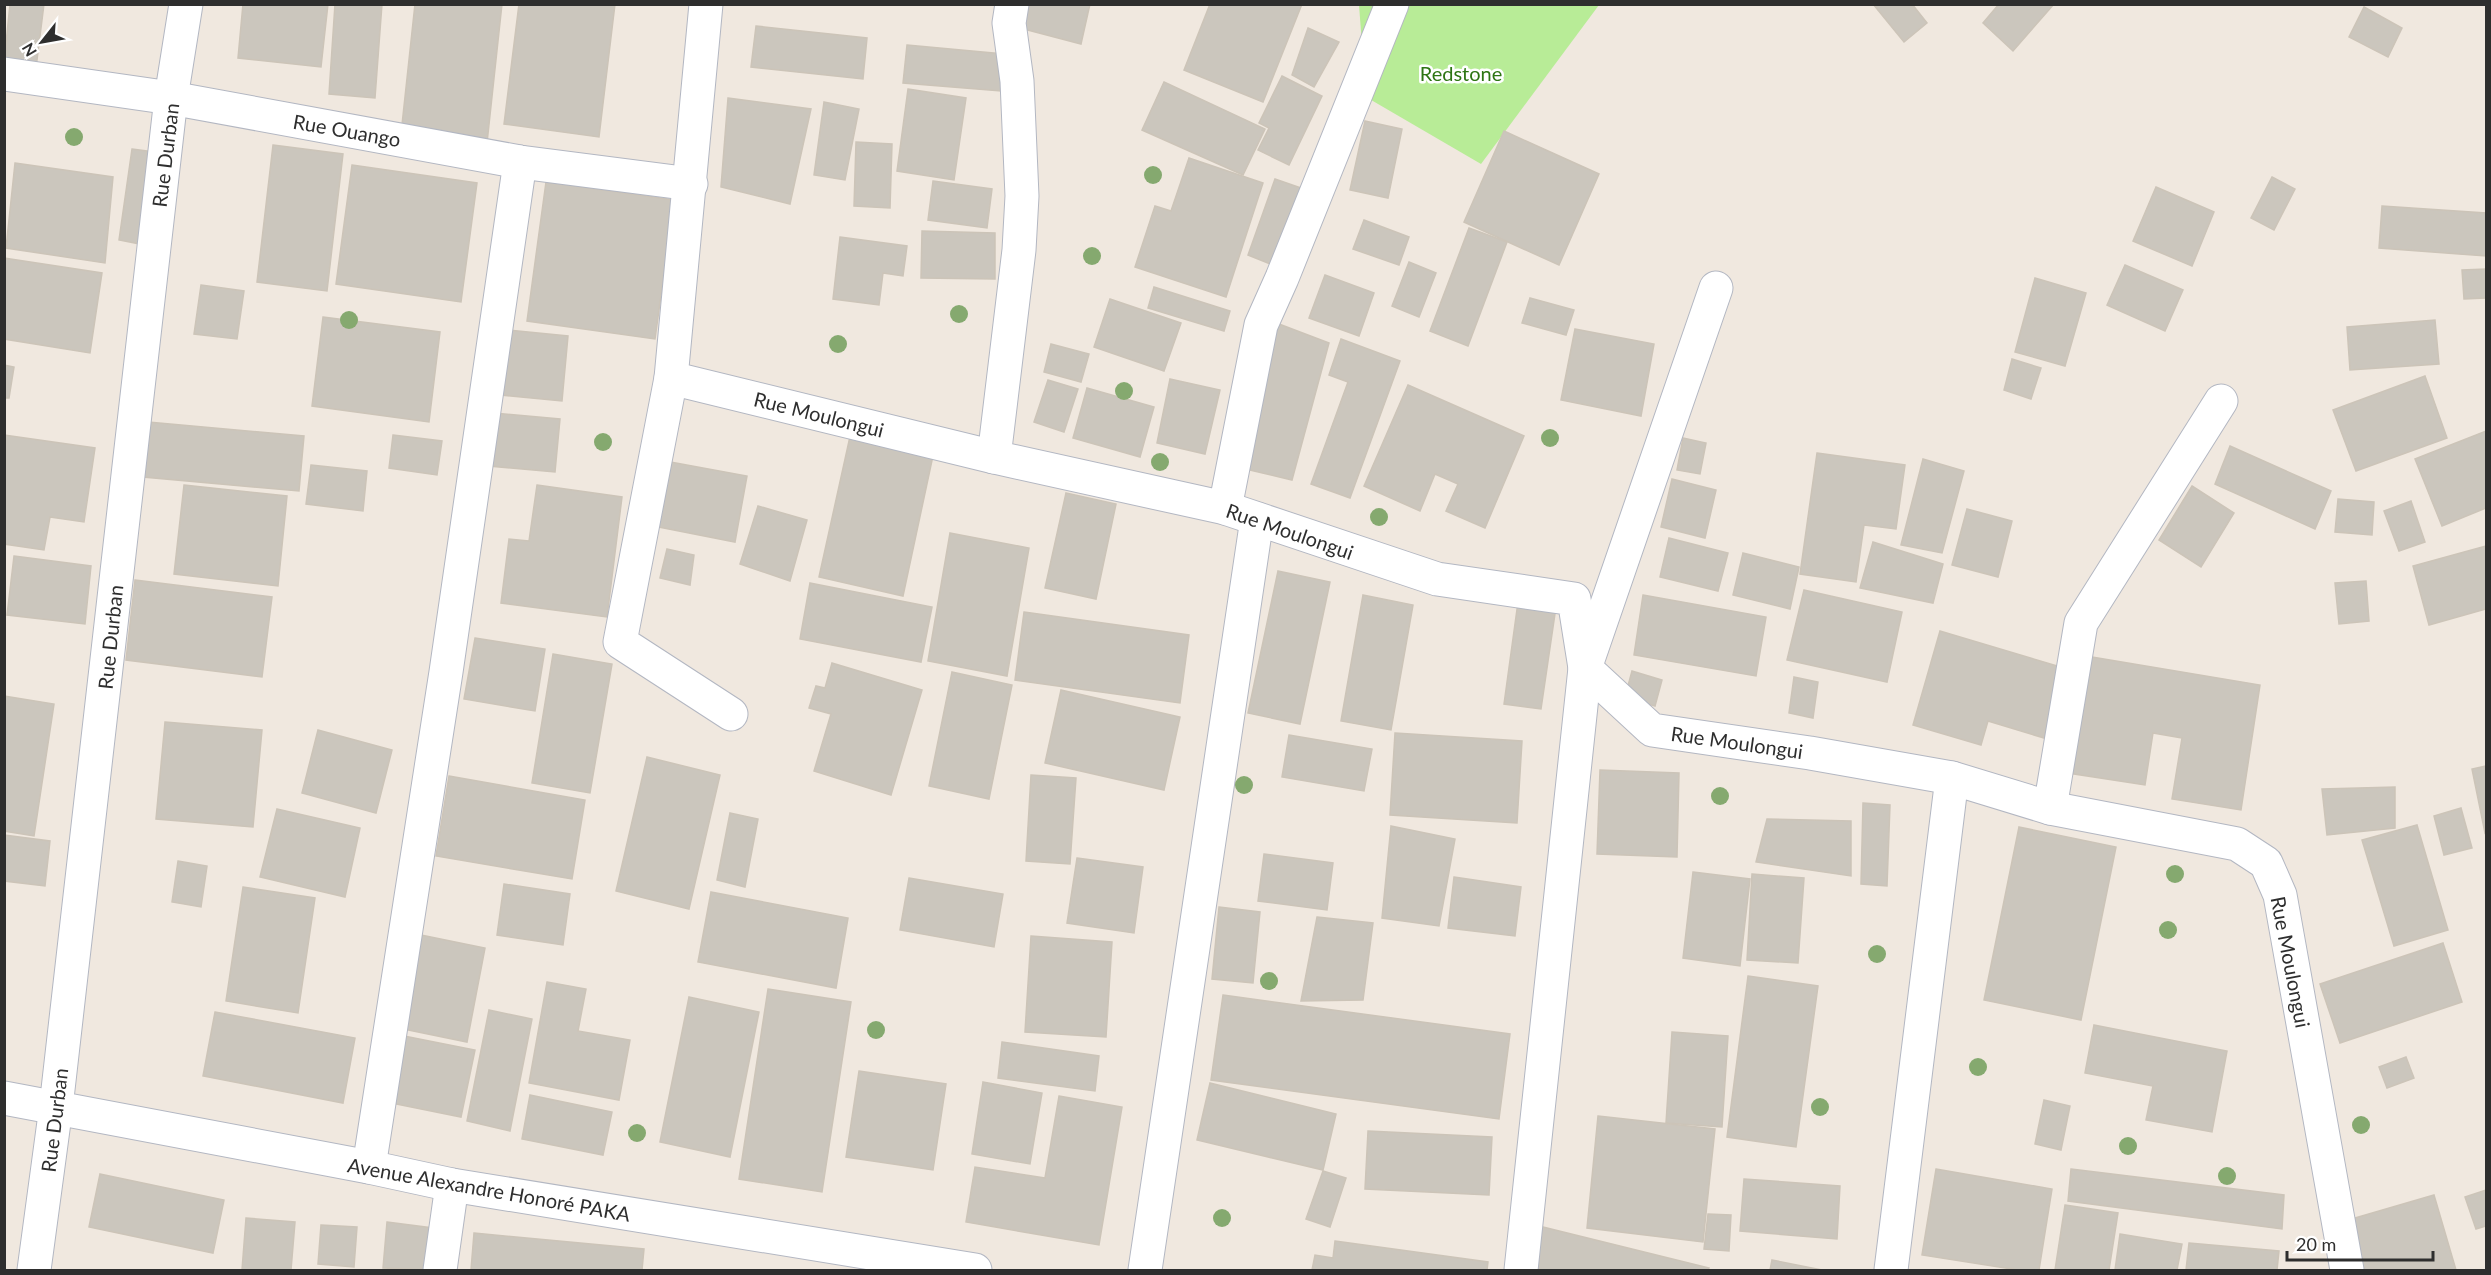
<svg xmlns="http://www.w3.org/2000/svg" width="2491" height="1275" font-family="Lato,sans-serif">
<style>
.green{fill:#b8ec97}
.building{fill:#cbc6bd;stroke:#ccc4b8;stroke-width:1.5}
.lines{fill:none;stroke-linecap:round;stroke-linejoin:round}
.minor-casing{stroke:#b3b7c2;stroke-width:35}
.minor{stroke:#fff;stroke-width:33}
.tree{fill:#85a96f}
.labels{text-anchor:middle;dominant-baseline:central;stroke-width:5;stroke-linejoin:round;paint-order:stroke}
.park-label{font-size:20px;fill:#2d7513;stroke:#fff}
.street-label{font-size:20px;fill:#2e2e2e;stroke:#fff}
</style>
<rect width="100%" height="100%" fill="#f0e8df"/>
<polygon class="green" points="1359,5 1599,5 1481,164 1366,97"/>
<g class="building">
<polygon points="10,4 44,4 36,68 4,63"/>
<polygon points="243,4 328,4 321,67 238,58"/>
<polygon points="335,4 382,4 375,98 329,94"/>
<polygon points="415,4 502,4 487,143 401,134"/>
<polygon points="519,4 615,4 599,137 504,124"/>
<polygon points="1021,4 1090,4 1081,44 1016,27"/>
<polygon points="1210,4 1302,4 1263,102 1184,70"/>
<polygon points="1873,4 1912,4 1927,23 1904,42"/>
<polygon points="1999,4 2054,4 2013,51 1983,23"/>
<polygon points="2364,7 2402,28 2388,57 2349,37"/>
<polygon points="756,26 867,38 863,79 751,67"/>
<polygon points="1308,28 1339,42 1314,87 1292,75"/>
<polygon points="907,45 1004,54 1001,91 903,83"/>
<polygon points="1282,76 1322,96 1289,165 1258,150 1269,128 1259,123"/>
<polygon points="1164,82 1265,129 1243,175 1142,130"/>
<polygon points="908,89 966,98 954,180 897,171"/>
<polygon points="728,98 811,109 790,204 721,187"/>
<polygon points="824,102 859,109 845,180 814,175"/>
<polygon points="1365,121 1402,129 1388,198 1350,190"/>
<polygon points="1504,131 1599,174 1559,265 1464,222"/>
<polygon points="856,142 892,144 890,208 854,206"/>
<polygon points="273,145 343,154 327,291 257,282"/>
<polygon points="132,149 154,152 140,244 119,240"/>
<polygon points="1189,158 1263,183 1226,297 1135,267 1155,206 1171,211"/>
<polygon points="15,163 113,177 105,263 6,248"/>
<polygon points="352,165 477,183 461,302 336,284"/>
<polygon points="2272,177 2295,189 2274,230 2251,218"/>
<polygon points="1275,179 1301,188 1273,265 1248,255"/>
<polygon points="933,181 992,189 987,228 928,220"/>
<polygon points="546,182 674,200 655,339 527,321"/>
<polygon points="2156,187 2214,212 2192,266 2133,241"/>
<polygon points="2382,206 2486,213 2486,256 2379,248"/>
<polygon points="1364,220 1409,237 1399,265 1353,249"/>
<polygon points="1469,228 1507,242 1468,346 1430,331"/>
<polygon points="922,231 995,233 995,279 921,278"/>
<polygon points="840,237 907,246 903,276 883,273 879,305 833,299"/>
<polygon points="4,258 102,273 90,353 4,339"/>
<polygon points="1409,262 1436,273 1419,317 1392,306"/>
<polygon points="2125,265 2183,290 2165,331 2107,305"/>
<polygon points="2486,269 2486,298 2464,299 2462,270"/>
<polygon points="1325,275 1374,293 1359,336 1309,318"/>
<polygon points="2035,278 2086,293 2065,366 2015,352"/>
<polygon points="201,285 244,291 237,339 194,334"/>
<polygon points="1154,287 1230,311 1224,331 1148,308"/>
<polygon points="1530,298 1574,310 1566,335 1522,323"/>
<polygon points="1110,299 1181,323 1164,371 1094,347"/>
<polygon points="323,317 440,332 429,422 312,406"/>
<polygon points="2435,320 2439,364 2350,370 2347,327"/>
<polygon points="1279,324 1329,343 1292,480 1241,468"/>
<polygon points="497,329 568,336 562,401 491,394"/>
<polygon points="1575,329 1654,344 1641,416 1561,400"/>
<polygon points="1341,339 1400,361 1350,498 1311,484 1348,382 1329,375"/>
<polygon points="1051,344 1089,354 1081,382 1044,372"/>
<polygon points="2012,359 2041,368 2031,399 2004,390"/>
<polygon points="4,365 14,367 9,398 4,398"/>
<polygon points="2425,376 2447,438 2356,471 2333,410"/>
<polygon points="1170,379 1220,390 1205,454 1157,443"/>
<polygon points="1048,380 1078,389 1064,432 1034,422"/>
<polygon points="1408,385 1524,436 1485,528 1446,511 1458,484 1435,474 1420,511 1364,486"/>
<polygon points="1087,388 1154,407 1140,457 1073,438"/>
<polygon points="494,413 560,419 555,472 489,466"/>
<polygon points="148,422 304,436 299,491 143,477"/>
<polygon points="2486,431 2486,508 2442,526 2415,459"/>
<polygon points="851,432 934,451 903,596 819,577"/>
<polygon points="4,435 95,448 84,522 50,517 44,550 4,544"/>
<polygon points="393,435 442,441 437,475 389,468"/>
<polygon points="1683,438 1706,443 1700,474 1677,470"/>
<polygon points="2230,446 2331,491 2315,529 2215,484"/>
<polygon points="1817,453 1905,465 1896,529 1864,525 1856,582 1800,574"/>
<polygon points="1923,459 1964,471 1942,553 1901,545"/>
<polygon points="665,461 747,476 735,542 653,526"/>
<polygon points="311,465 367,471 363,511 306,504"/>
<polygon points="1672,479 1716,490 1705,538 1661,527"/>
<polygon points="184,485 287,496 278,586 174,574"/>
<polygon points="537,485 622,497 607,617 501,603 509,539 529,541"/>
<polygon points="2192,486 2234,513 2201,567 2159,540"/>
<polygon points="1066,493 1116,504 1096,599 1045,588"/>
<polygon points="2338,499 2374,502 2372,535 2335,532"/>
<polygon points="2411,501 2425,542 2399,551 2384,511"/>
<polygon points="758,506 807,520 790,581 740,564"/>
<polygon points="1967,509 2012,521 1998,577 1952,565"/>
<polygon points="950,533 1029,548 1007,676 928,661"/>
<polygon points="1669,538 1728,553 1718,591 1660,577"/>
<polygon points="1873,542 1943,564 1933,603 1860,588"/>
<polygon points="2486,546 2486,609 2429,625 2413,566"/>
<polygon points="667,549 694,555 690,585 660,578"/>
<polygon points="1743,553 1799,567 1790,609 1733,595"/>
<polygon points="14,556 91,566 85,624 7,615"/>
<polygon points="1278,571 1330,582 1300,724 1248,713"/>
<polygon points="135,580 272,597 262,677 126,660"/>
<polygon points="2366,581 2369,621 2339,624 2335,583"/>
<polygon points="810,583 932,607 921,662 800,639"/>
<polygon points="1804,590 1902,612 1887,682 1787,660"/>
<polygon points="1363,595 1413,605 1391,730 1341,721"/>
<polygon points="1643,595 1766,617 1756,676 1634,655"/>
<polygon points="1518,602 1556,607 1541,709 1504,704"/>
<polygon points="1024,612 1189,635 1180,703 1015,680"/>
<polygon points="1940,631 2064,668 2044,738 1988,721 1981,745 1913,725"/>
<polygon points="475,638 545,649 535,711 464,699"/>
<polygon points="553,654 612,664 590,793 532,783"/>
<polygon points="2086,656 2260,685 2241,810 2172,799 2182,738 2153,733 2145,785 2068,773"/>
<polygon points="832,663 922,690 891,795 814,771 831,714 809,708 816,686 825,688"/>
<polygon points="1632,671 1662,680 1655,706 1625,697"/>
<polygon points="952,672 1012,685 989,799 929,786"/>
<polygon points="1794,677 1818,682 1813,718 1789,713"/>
<polygon points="1061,690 1180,717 1164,790 1045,763"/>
<polygon points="4,696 54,704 34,836 4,831"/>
<polygon points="165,722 262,730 253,827 156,819"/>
<polygon points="318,730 392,750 376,813 302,793"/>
<polygon points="1395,733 1522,741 1517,823 1390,815"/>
<polygon points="1289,735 1372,749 1364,791 1282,777"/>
<polygon points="647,757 720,775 689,909 616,891"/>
<polygon points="2486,766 2486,832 2485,833 2472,769"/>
<polygon points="1600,770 1679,773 1677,857 1597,854"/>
<polygon points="1031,775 1076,778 1070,864 1026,861"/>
<polygon points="449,776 585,800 572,879 436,856"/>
<polygon points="2395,787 2395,828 2327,835 2322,789"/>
<polygon points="1863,803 1890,805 1887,886 1861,884"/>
<polygon points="2461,808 2472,848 2444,855 2434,816"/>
<polygon points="277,809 360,828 345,897 260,877"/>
<polygon points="730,813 758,819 745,887 717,880"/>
<polygon points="1767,819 1851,821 1851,876 1756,862"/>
<polygon points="2417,825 2448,930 2394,946 2362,840"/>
<polygon points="1391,826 1455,839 1439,926 1382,918"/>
<polygon points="2019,827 2116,847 2081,1020 1984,1000"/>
<polygon points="4,835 50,841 45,886 4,881"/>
<polygon points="1264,854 1333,863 1327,910 1258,901"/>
<polygon points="1077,858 1143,867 1134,933 1067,923"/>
<polygon points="178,861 207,866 201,907 172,902"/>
<polygon points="1693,872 1750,879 1740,966 1683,958"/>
<polygon points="1752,874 1804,878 1798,963 1747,960"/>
<polygon points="1454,877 1521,887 1515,936 1448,928"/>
<polygon points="909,878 1003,894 994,947 900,930"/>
<polygon points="504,884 570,894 563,945 497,935"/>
<polygon points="243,887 315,898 298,1013 226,1001"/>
<polygon points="711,892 848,918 836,988 698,962"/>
<polygon points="1219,907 1260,912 1253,983 1212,979"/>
<polygon points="1317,917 1373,923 1363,1000 1301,1001"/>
<polygon points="421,935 485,948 467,1042 403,1029"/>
<polygon points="1031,936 1112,942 1106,1037 1025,1032"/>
<polygon points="2443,943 2462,1002 2340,1043 2320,984"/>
<polygon points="1748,976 1818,986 1796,1147 1727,1137"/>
<polygon points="547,982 586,989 578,1031 630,1040 619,1100 529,1083"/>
<polygon points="768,989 851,1002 822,1192 739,1179"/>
<polygon points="1223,995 1510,1034 1499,1119 1211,1080"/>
<polygon points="689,997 759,1012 730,1157 660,1142"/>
<polygon points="489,1010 532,1019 510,1131 467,1121"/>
<polygon points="215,1012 355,1038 343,1103 203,1076"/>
<polygon points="2094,1025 2227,1051 2212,1132 2146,1120 2153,1086 2085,1073"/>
<polygon points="1672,1032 1728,1036 1722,1127 1666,1123"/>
<polygon points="404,1036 475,1050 461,1117 391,1103"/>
<polygon points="1002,1042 1099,1056 1095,1091 998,1078"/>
<polygon points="2406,1057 2414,1078 2387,1088 2379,1067"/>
<polygon points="859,1071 946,1084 933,1170 846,1157"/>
<polygon points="983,1082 1042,1093 1030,1164 972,1154"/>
<polygon points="1210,1083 1336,1114 1323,1170 1197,1140"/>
<polygon points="530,1095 612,1112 603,1155 522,1139"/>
<polygon points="1059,1096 1122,1107 1099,1245 966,1222 975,1167 1045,1178"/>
<polygon points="2044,1100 2070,1106 2061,1150 2035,1144"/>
<polygon points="1598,1116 1715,1129 1703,1242 1587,1228"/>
<polygon points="1368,1131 1492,1137 1489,1195 1365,1189"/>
<polygon points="1936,1169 2052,1189 2039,1270 2018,1270 1922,1255"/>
<polygon points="2071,1169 2284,1195 2282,1229 2068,1201"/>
<polygon points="1323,1171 1346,1178 1330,1227 1306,1219"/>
<polygon points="100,1174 224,1200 213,1253 89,1227"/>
<polygon points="1744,1179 1840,1186 1837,1239 1740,1231"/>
<polygon points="2486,1190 2486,1226 2476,1229 2465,1197"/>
<polygon points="2434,1195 2456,1270 2363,1270 2348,1220"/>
<polygon points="2065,1205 2118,1213 2109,1270 2055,1270"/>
<polygon points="1708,1214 1731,1215 1729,1251 1704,1249"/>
<polygon points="246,1218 295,1222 291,1270 242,1270"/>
<polygon points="387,1222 433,1228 428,1270 383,1268"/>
<polygon points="321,1225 357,1227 354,1267 318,1264"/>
<polygon points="1543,1227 1709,1268 1708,1270 1533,1270"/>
<polygon points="474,1233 644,1249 642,1270 471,1270"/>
<polygon points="2120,1234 2182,1244 2177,1270 2115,1270"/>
<polygon points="1335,1241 1488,1262 1487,1270 1312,1270 1315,1255 1333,1258"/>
<polygon points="2189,1243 2279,1251 2277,1270 2186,1270"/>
<polygon points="1772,1260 1822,1270 1770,1270"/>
</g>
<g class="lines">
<defs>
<g id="minor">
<polyline points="706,4 671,378 620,642 731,714"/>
<polyline points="4,74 171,98 520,162 691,184"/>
<polyline points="671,378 994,457 1225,508 1437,579 1574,599 1585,668 1652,730 1810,753 1952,778 2050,808 2237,844 2266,863 2280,895 2347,1270"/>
<polyline points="994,457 1019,250 1022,196 1017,81 1009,23 1012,4"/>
<polyline points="1225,508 1261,325 1282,278 1392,4"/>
<polyline points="2050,808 2081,623 2221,401"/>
<polyline points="4,1098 369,1167 452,1185 975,1270"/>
<polyline points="369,1167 446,672 520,162"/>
<polyline points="34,1270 56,1107 171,98 186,4"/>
<polyline points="440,1270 452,1185"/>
<polyline points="1145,1270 1257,519"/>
<polyline points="1521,1270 1585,668 1716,288"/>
<polyline points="1891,1270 1952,778"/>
</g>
</defs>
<use href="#minor" class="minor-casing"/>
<use href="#minor" class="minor"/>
</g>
<g class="tree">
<circle cx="74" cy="137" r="9"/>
<circle cx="1153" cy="175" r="9"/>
<circle cx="1092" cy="256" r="9"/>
<circle cx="959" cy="314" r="9"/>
<circle cx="349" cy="320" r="9"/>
<circle cx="838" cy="344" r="9"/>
<circle cx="1124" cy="391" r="9"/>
<circle cx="1550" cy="438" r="9"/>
<circle cx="603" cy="442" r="9"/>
<circle cx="1160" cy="462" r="9"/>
<circle cx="1379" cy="517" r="9"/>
<circle cx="1244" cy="785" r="9"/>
<circle cx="1720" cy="796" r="9"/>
<circle cx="2175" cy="874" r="9"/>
<circle cx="2168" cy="930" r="9"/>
<circle cx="1877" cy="954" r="9"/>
<circle cx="1269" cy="981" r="9"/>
<circle cx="876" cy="1030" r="9"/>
<circle cx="1978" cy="1067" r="9"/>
<circle cx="1820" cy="1107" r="9"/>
<circle cx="2361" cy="1125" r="9"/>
<circle cx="637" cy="1133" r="9"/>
<circle cx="2128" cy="1146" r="9"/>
<circle cx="2227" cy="1176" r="9"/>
<circle cx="1222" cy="1218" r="9"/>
</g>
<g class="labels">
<g class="park-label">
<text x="1461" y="73">Redstone</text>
</g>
<g class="street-label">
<text transform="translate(347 130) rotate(10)">Rue Ouango</text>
<text transform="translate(165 155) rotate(-83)">Rue Durban</text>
<text transform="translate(819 414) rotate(14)">Rue Moulongui</text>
<text transform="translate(1290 531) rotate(19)">Rue Moulongui</text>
<text transform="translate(110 637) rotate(-84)">Rue Durban</text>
<text transform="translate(1737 742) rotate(8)">Rue Moulongui</text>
<text transform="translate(2291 962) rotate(79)">Rue Moulongui</text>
<text transform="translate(54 1120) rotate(-83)">Rue Durban</text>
<text transform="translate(489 1189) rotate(10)">Avenue Alexandre Honoré PAKA</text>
</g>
</g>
<rect width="2491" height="1275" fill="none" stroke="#2e2e2e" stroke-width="12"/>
<g transform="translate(42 42) rotate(239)" stroke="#ffffff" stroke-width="4.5" paint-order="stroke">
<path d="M0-4.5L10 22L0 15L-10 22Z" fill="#2e2e2e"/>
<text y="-9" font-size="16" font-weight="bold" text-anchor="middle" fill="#2e2e2e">N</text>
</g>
<path d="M2287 1251v9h146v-9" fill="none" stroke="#2e2e2e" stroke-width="3"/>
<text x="2296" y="1251" font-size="18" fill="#2e2e2e" stroke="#ffffff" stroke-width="4.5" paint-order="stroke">20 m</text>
</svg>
